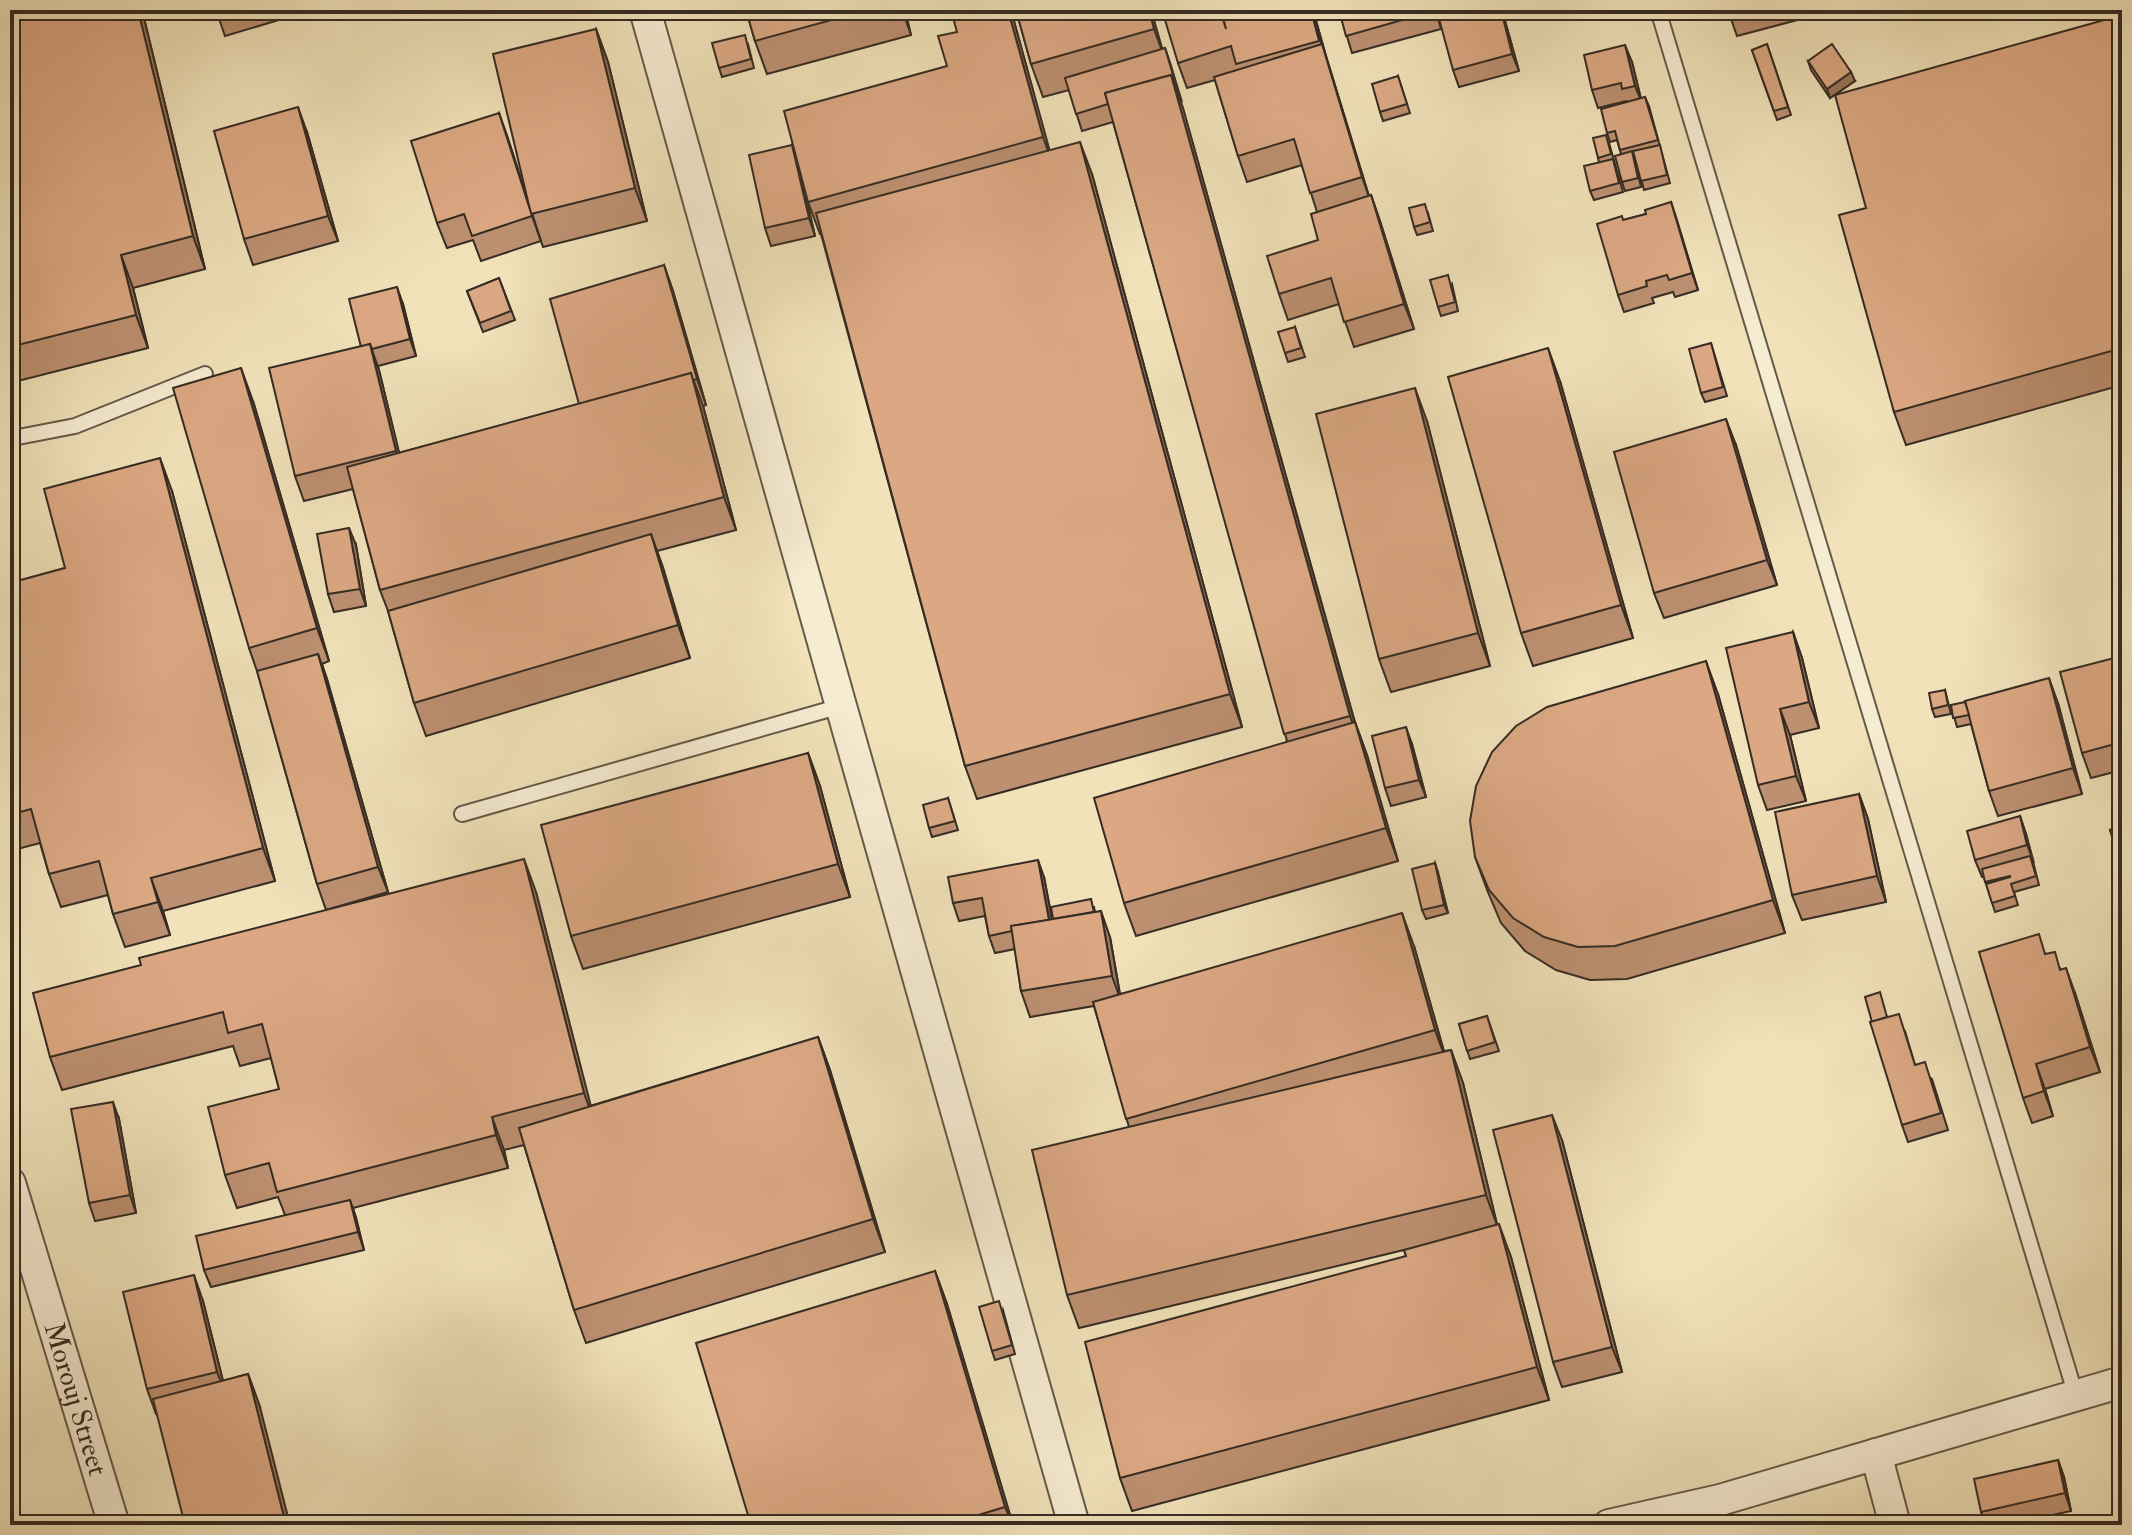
<svg xmlns="http://www.w3.org/2000/svg" width="2132" height="1535" font-family="'IM FELL Double Pica',serif">
<style>
.lines{fill:none;stroke-linecap:round;stroke-linejoin:round}
.service-casing{stroke:#655a49;stroke-width:18}
.minor-casing{stroke:#655a49;stroke-width:34}
.service{stroke:#f6ecd2;stroke-width:14}
.minor{stroke:#f6ecd2;stroke-width:30}
.wall{fill:#bc9071;stroke:#362c23;stroke-width:2}
.shaded-wall{fill:#99765c;stroke:#362c23;stroke-width:2}
.building{fill:#dba883;stroke:#362c23;stroke-width:2}
.labels{text-anchor:middle;dominant-baseline:central;stroke-width:6;stroke-linejoin:round;paint-order:stroke}
.street-label{font-size:28px;fill:#362c23;stroke:#f6ecd2}
</style>
<rect width="100%" height="100%" fill="#f1e2ba"/>
<filter id="stains"><feTurbulence type="fractalNoise" baseFrequency=".0025" numOctaves="4"/><feColorMatrix values="0 0 0 0 .2 0 0 0 0 .09 0 0 0 0 .02 0 0 0 .5 -.17"/></filter>
<radialGradient id="worn" r=".72"><stop offset=".6" stop-color="#630" stop-opacity="0"/><stop offset="1" stop-color="#630" stop-opacity=".3"/></radialGradient>
<g class="lines">
<defs>
<g id="service">
<polyline points="1658,10 2076,1396"/>
<polyline points="10,437 13,438 75,426 205,374"/>
<polyline points="462,814 841,706"/>
</g>
<g id="minor">
<polyline points="645,10 841,706 1074,1525"/>
<path id="s1" d="M10 1183 114 1525"/>
<polyline points="1876,1454 1895,1525"/>
<polyline points="1609,1525 1720,1500 2122,1382"/>
</g>
</defs>
<use href="#service" class="service-casing"/>
<use href="#minor" class="minor-casing"/>
<use href="#service" class="service"/>
<use href="#minor" class="minor"/>
</g>
<g class="wall">
<polygon points="10,10 142,10 205,269 133,288 148,348 10,383"/>
<polygon points="216,10 312,10 225,36"/>
<polygon points="746,10 905,10 911,35 767,74 755,41"/>
<polygon points="1011,10 1049,150 1092,174 1242,727 977,799 965,766 821,234 820,234 808,202 801,175 815,236 771,246 765,228 792,145 796,156 947,66 957,32"/>
<polygon points="1016,10 1151,10 1162,49 1165,48 1171,66 1355,722 1367,755 1398,861 1136,936 1124,903 1287,741 1113,122 1082,131 1069,90 1043,97 1031,64"/>
<polygon points="1313,10 1326,56 1369,196 1371,195 1380,221 1414,329 1354,347 1339,304 1288,320 1279,294 1318,240 1317,212 1302,165 1247,182 1238,156 1215,80 1187,88 1178,63"/>
<polygon points="1339,10 1436,10 1441,29 1352,53"/>
<polygon points="1460,10 1502,10 1519,71 1459,87 1453,70"/>
<polygon points="1728,10 1819,10 1820,14 1737,36"/>
<polygon points="1859,10 1882,10 1883,11 1861,17"/>
<polygon points="2122,15 2122,385 1906,445 1894,412 1866,208"/>
<polygon points="596,29 608,62 647,221 543,247 537,230 541,241 481,261 473,240 447,248 437,223 499,113 529,204"/>
<polygon points="748,44 754,68 722,77 719,68"/>
<polygon points="1767,44 1791,115 1777,120 1752,50"/>
<polygon points="1808,61 1855,81 1830,98 1811,70"/>
<polygon points="1632,62 1641,99 1645,97 1649,106 1670,183 1644,190 1635,156 1634,156 1641,187 1625,191 1622,182 1621,154 1617,140 1610,142 1607,133 1627,102 1626,101 1598,108 1592,90"/>
<polygon points="1398,76 1410,113 1383,121 1380,112"/>
<polygon points="307,132 338,241 253,265 244,239"/>
<polygon points="1609,143 1623,192 1594,200 1590,191 1599,162 1598,158"/>
<polygon points="1671,202 1698,290 1675,297 1673,292 1652,298 1654,303 1624,312 1618,295 1623,220 1646,214"/>
<polygon points="1428,213 1433,231 1417,235 1414,227"/>
<polygon points="664,265 673,291 706,405 703,406 736,530 657,551 690,658 426,736 414,703 388,611 380,590 353,489 304,501 295,476 361,347 403,304 416,356 378,366 399,453 579,404"/>
<polygon points="499,278 515,320 483,332 467,291"/>
<polygon points="1452,284 1458,311 1441,316 1438,307"/>
<polygon points="1295,327 1305,357 1288,362 1285,353"/>
<polygon points="1711,343 1727,396 1705,402 1701,393"/>
<polygon points="1560,381 1633,638 1533,666 1521,633"/>
<polygon points="253,401 329,661 322,664 327,679 388,892 326,910 317,884 257,671 249,648"/>
<polygon points="1427,421 1490,666 1391,692 1379,659"/>
<polygon points="1736,445 1777,585 1664,618 1654,593"/>
<polygon points="172,491 275,881 163,911 170,935 125,947 113,914 108,895 61,907 49,874 40,843 10,851 10,583 65,568"/>
<polygon points="356,545 366,606 334,612 328,594"/>
<polygon points="1793,632 1802,658 1819,728 1790,735 1806,801 1767,810 1758,785"/>
<polygon points="2122,656 2122,770 2091,778 2082,753"/>
<polygon points="1945,690 1951,714 1935,717 1932,709"/>
<polygon points="1718,694 1785,933 1627,979 1590,980 1556,970 1525,951 1501,923 1487,890 1475,857"/>
<polygon points="2058,703 2082,794 1998,816 1989,791 1971,724 1957,727 1951,705"/>
<polygon points="1412,744 1426,797 1391,806 1385,788"/>
<polygon points="808,753 820,786 850,897 583,969 571,936"/>
<polygon points="1859,794 1868,819 1886,902 1802,920 1792,895"/>
<polygon points="948,798 958,830 932,837 929,828"/>
<polygon points="2020,816 2026,834 2039,885 2014,892 2018,905 1995,912 1984,877 1982,877 1975,860"/>
<polygon points="2122,826 2122,854 2118,855 2110,830"/>
<polygon points="1435,863 1448,913 1426,919 1422,910"/>
<polygon points="1044,877 1052,919 1094,907 1095,912 1110,937 1120,994 1414,946 1444,1051 1451,1050 1463,1083 1497,1225 1511,1257 1549,1400 1132,1511 1120,1478 1406,1256 1404,1250 1079,1328 1067,1295 1129,1127 1094,1006 1030,1017 1021,991 1015,949 995,953 989,936 985,916 959,921 953,903"/>
<polygon points="536,892 590,1106 818,1037 830,1070 885,1252 586,1343 574,1310 524,1145 504,1150 508,1168 353,1208 364,1250 211,1287 204,1270 285,1215 278,1197 237,1208 225,1175 279,1089 271,1058 240,1066 233,1046 62,1090 50,1057"/>
<polygon points="2046,954 2061,969 2075,993 2100,1072 2045,1089 2053,1116 2032,1123 2023,1098"/>
<polygon points="1487,1016 1499,1051 1470,1059 1459,1024"/>
<polygon points="1888,1017 1905,1031 1915,1065 1932,1079 1948,1130 1908,1142 1902,1125"/>
<polygon points="119,1119 136,1213 95,1221 89,1203"/>
<polygon points="1562,1140 1622,1372 1562,1387 1553,1362"/>
<polygon points="935,1271 947,1304 1013,1525 751,1525"/>
<polygon points="203,1301 223,1381 248,1374 260,1407 156,1414 147,1389"/>
<polygon points="1003,1310 1015,1354 995,1360 992,1351"/>
<polygon points="2058,1460 2064,1477 2071,1511 2007,1525 1986,1525 1981,1512"/>
</g>
<g class="shaded-wall">
<polygon points="138,10 142,10 205,269 193,236"/>
<polygon points="902,10 905,10 911,35"/>
<polygon points="1008,10 1011,10 1055,170 1043,137"/>
<polygon points="1149,10 1151,10 1166,62 1154,29"/>
<polygon points="1311,10 1313,10 1326,56 1371,203 1362,177"/>
<polygon points="1501,10 1504,17 1519,71 1512,54"/>
<polygon points="596,29 608,62 647,221 635,188"/>
<polygon points="1625,45 1632,62 1642,103 1635,86"/>
<polygon points="1165,48 1171,66 1182,102 1176,85"/>
<polygon points="1851,72 1855,81 1830,98 1827,89"/>
<polygon points="1171,75 1183,108 1362,749 1350,716"/>
<polygon points="298,107 307,132 338,241 328,216"/>
<polygon points="499,113 508,138 541,241 532,216"/>
<polygon points="1080,142 1092,174 1242,727 1230,694"/>
<polygon points="792,145 798,162 815,236 809,218"/>
<polygon points="1371,195 1380,221 1414,329 1404,304"/>
<polygon points="1671,202 1677,220 1698,290 1692,273"/>
<polygon points="121,255 133,288 148,348 136,315"/>
<polygon points="664,265 673,291 706,405 697,379"/>
<polygon points="397,287 403,304 416,356 410,339"/>
<polygon points="370,344 379,370 405,477 396,451"/>
<polygon points="1548,348 1560,381 1633,638 1621,605"/>
<polygon points="241,368 253,401 329,661 317,628"/>
<polygon points="691,373 703,406 736,530 724,497"/>
<polygon points="1415,388 1427,421 1490,666 1478,633"/>
<polygon points="1726,419 1736,445 1777,585 1767,560"/>
<polygon points="160,458 172,491 275,881 263,848"/>
<polygon points="349,528 356,545 366,606 360,589"/>
<polygon points="651,534 663,567 690,658 678,625"/>
<polygon points="1793,632 1802,658 1819,728 1809,702"/>
<polygon points="318,654 327,679 388,892 378,867"/>
<polygon points="1706,661 1718,694 1785,933 1773,900"/>
<polygon points="2049,678 2058,703 2082,794 2073,768"/>
<polygon points="1780,709 1790,735 1806,801 1796,776"/>
<polygon points="1355,722 1367,755 1398,861 1386,828"/>
<polygon points="1406,727 1412,744 1426,797 1419,780"/>
<polygon points="808,753 820,786 850,897 838,864"/>
<polygon points="1859,794 1868,819 1886,902 1877,876"/>
<polygon points="2020,816 2026,834 2034,863 2027,845"/>
<polygon points="524,859 536,892 596,1126 584,1093"/>
<polygon points="1038,860 1044,877 1056,941 1050,924"/>
<polygon points="1435,863 1438,872 1448,913 1444,905"/>
<polygon points="151,878 163,911 170,935 158,902"/>
<polygon points="1101,911 1110,937 1121,1001 1112,976"/>
<polygon points="1402,913 1414,946 1447,1063 1435,1030"/>
<polygon points="2066,968 2075,993 2100,1072 2090,1047"/>
<polygon points="818,1037 830,1070 885,1252 873,1219"/>
<polygon points="1451,1050 1463,1083 1498,1228 1486,1195"/>
<polygon points="2036,1064 2045,1089 2053,1116 2044,1091"/>
<polygon points="113,1102 119,1119 136,1213 130,1195"/>
<polygon points="1552,1115 1562,1140 1622,1372 1612,1347"/>
<polygon points="492,1117 504,1150 508,1168 496,1135"/>
<polygon points="350,1200 356,1217 364,1250 358,1232"/>
<polygon points="1499,1224 1511,1257 1549,1400 1537,1367"/>
<polygon points="935,1271 947,1304 1013,1525 1005,1507"/>
<polygon points="194,1275 203,1301 227,1397 217,1372"/>
<polygon points="248,1374 260,1407 290,1525 286,1525"/>
<polygon points="2058,1460 2064,1477 2071,1511 2065,1493"/>
</g>
<g class="building">
<polygon points="10,10 138,10 193,236 121,255 136,315 10,347"/>
<polygon points="746,10 868,10 755,41"/>
<polygon points="951,10 1008,10 1043,137 808,202 784,111 947,66 938,36 957,32"/>
<polygon points="1016,10 1149,10 1154,29 1031,64"/>
<polygon points="1162,10 1220,10 1226,29 1221,10 1311,10 1319,41 1236,64 1231,46 1178,63"/>
<polygon points="1339,10 1434,10 1434,11 1346,36"/>
<polygon points="1460,10 1501,10 1512,54 1453,70 1438,15"/>
<polygon points="2122,15 2122,348 1894,412 1839,215 1866,208 1835,95"/>
<polygon points="596,29 635,188 531,214 493,54"/>
<polygon points="745,35 751,59 719,68 712,43"/>
<polygon points="1322,44 1362,177 1310,193 1294,139 1238,156 1214,77"/>
<polygon points="1767,44 1788,107 1774,111 1752,50"/>
<polygon points="1832,44 1851,72 1827,89 1808,61"/>
<polygon points="1625,45 1635,86 1622,89 1621,83 1592,90 1584,55"/>
<polygon points="1165,48 1176,85 1171,75 1105,93 1108,104 1076,114 1065,78"/>
<polygon points="1171,75 1350,716 1284,734 1105,93"/>
<polygon points="1398,76 1407,104 1380,112 1372,84"/>
<polygon points="1645,97 1658,140 1620,150 1615,131 1607,133 1601,109"/>
<polygon points="298,107 328,216 244,239 214,131"/>
<polygon points="499,113 532,216 472,236 464,214 437,223 411,141"/>
<polygon points="1606,135 1611,154 1598,158 1593,138"/>
<polygon points="1080,142 1230,694 965,766 816,213"/>
<polygon points="792,145 809,218 765,228 749,155"/>
<polygon points="1660,145 1667,175 1641,181 1633,151"/>
<polygon points="1632,151 1638,178 1622,182 1615,156"/>
<polygon points="1613,159 1619,183 1590,191 1584,166"/>
<polygon points="1371,195 1404,304 1344,322 1331,278 1279,294 1267,256 1318,240 1311,214"/>
<polygon points="1671,202 1692,273 1669,280 1667,275 1646,281 1647,286 1618,295 1597,224 1622,216 1623,220 1646,214 1645,210"/>
<polygon points="1425,204 1430,222 1414,227 1409,208"/>
<polygon points="664,265 697,379 693,380 691,373 579,404 550,299"/>
<polygon points="1448,275 1455,302 1438,307 1430,280"/>
<polygon points="499,278 511,311 480,323 467,291"/>
<polygon points="397,287 410,339 372,349 370,344 361,347 349,299"/>
<polygon points="1295,327 1301,348 1285,353 1278,332"/>
<polygon points="1711,343 1723,387 1701,393 1689,349"/>
<polygon points="370,344 396,451 295,476 269,368"/>
<polygon points="1548,348 1621,605 1521,633 1448,377"/>
<polygon points="241,368 317,628 249,648 173,388"/>
<polygon points="691,373 724,497 380,590 347,467"/>
<polygon points="1415,388 1478,633 1379,659 1316,414"/>
<polygon points="1726,419 1767,560 1654,593 1614,452"/>
<polygon points="160,458 263,848 151,878 158,902 113,914 99,861 49,874 31,809 10,815 10,583 65,568 44,489"/>
<polygon points="349,528 360,589 328,594 317,534"/>
<polygon points="651,534 678,625 414,703 388,611"/>
<polygon points="1793,632 1809,702 1780,709 1796,776 1758,785 1726,648"/>
<polygon points="318,654 378,867 317,884 257,671"/>
<polygon points="2122,656 2122,742 2082,753 2060,672"/>
<polygon points="1706,661 1773,900 1615,946 1578,947 1544,937 1513,918 1489,890 1475,857 1470,821 1476,786 1492,752 1516,726 1547,707"/>
<polygon points="2049,678 2073,768 1989,791 1965,701"/>
<polygon points="1945,690 1948,705 1932,709 1929,693"/>
<polygon points="1965,702 1969,715 1953,718 1951,705"/>
<polygon points="1355,722 1386,828 1124,903 1094,798"/>
<polygon points="1406,727 1419,780 1385,788 1372,736"/>
<polygon points="808,753 838,864 571,936 541,825"/>
<polygon points="1859,794 1877,876 1792,895 1775,812"/>
<polygon points="948,798 955,821 929,828 923,805"/>
<polygon points="2020,816 2027,845 1975,860 1967,831"/>
<polygon points="2122,826 2122,844 2115,846 2110,830"/>
<polygon points="2030,856 2036,876 2011,884 2015,896 1992,903 1986,884 2010,877 2010,876 1985,882 1982,869"/>
<polygon points="524,859 584,1093 492,1117 496,1135 277,1192 269,1163 225,1175 208,1107 279,1089 262,1024 228,1033 223,1012 50,1057 33,993 141,965 139,958"/>
<polygon points="1038,860 1049,920 1011,926 1012,931 989,936 982,898 953,903 948,877"/>
<polygon points="1435,863 1444,905 1422,910 1412,869"/>
<polygon points="1091,899 1094,912 1053,919 1051,907"/>
<polygon points="1101,911 1112,976 1021,991 1011,926"/>
<polygon points="1402,913 1435,1030 1126,1119 1093,1002"/>
<polygon points="2039,934 2045,954 2055,952 2060,970 2066,968 2090,1047 2036,1064 2044,1091 2023,1098 1979,952"/>
<polygon points="1880,992 1887,1017 1872,1022 1865,997"/>
<polygon points="1899,1014 1915,1065 1925,1062 1941,1113 1902,1125 1870,1022"/>
<polygon points="1487,1016 1495,1042 1467,1051 1459,1024"/>
<polygon points="2122,1027 2122,1062 2112,1031"/>
<polygon points="818,1037 873,1219 574,1310 519,1128"/>
<polygon points="1451,1050 1486,1195 1067,1295 1032,1150"/>
<polygon points="113,1102 130,1195 89,1203 71,1109"/>
<polygon points="1552,1115 1612,1347 1553,1362 1493,1130"/>
<polygon points="350,1200 358,1232 204,1270 196,1236"/>
<polygon points="1499,1224 1537,1367 1120,1478 1085,1342 1406,1256 1404,1250"/>
<polygon points="935,1271 1005,1507 945,1525 751,1525 696,1343"/>
<polygon points="194,1275 217,1372 147,1389 123,1292"/>
<polygon points="999,1301 1012,1345 992,1351 979,1307"/>
<polygon points="248,1374 286,1525 185,1525 153,1399"/>
<polygon points="2058,1460 2065,1493 1981,1512 1974,1479"/>
<polygon points="1818,1520 1819,1525 1799,1525"/>
</g>
<g class="labels">
<g class="street-label">
<text stroke="none"><textPath href="#s1" startOffset="226">Morouj Street</textPath></text>
</g>
</g>
<rect width="2132" height="1535" fill="none" stroke="#f1e2ba" stroke-width="40"/>
<rect x="12" y="12" width="2108" height="1511" fill="none" stroke="#362c23" stroke-width="4"/>
<rect x="20" y="20" width="2092" height="1495" fill="none" stroke="#362c23" stroke-width="2"/>
<rect width="100%" height="100%" filter="url(#stains)"/>
<rect width="100%" height="100%" fill="url(#worn)"/>
</svg>
